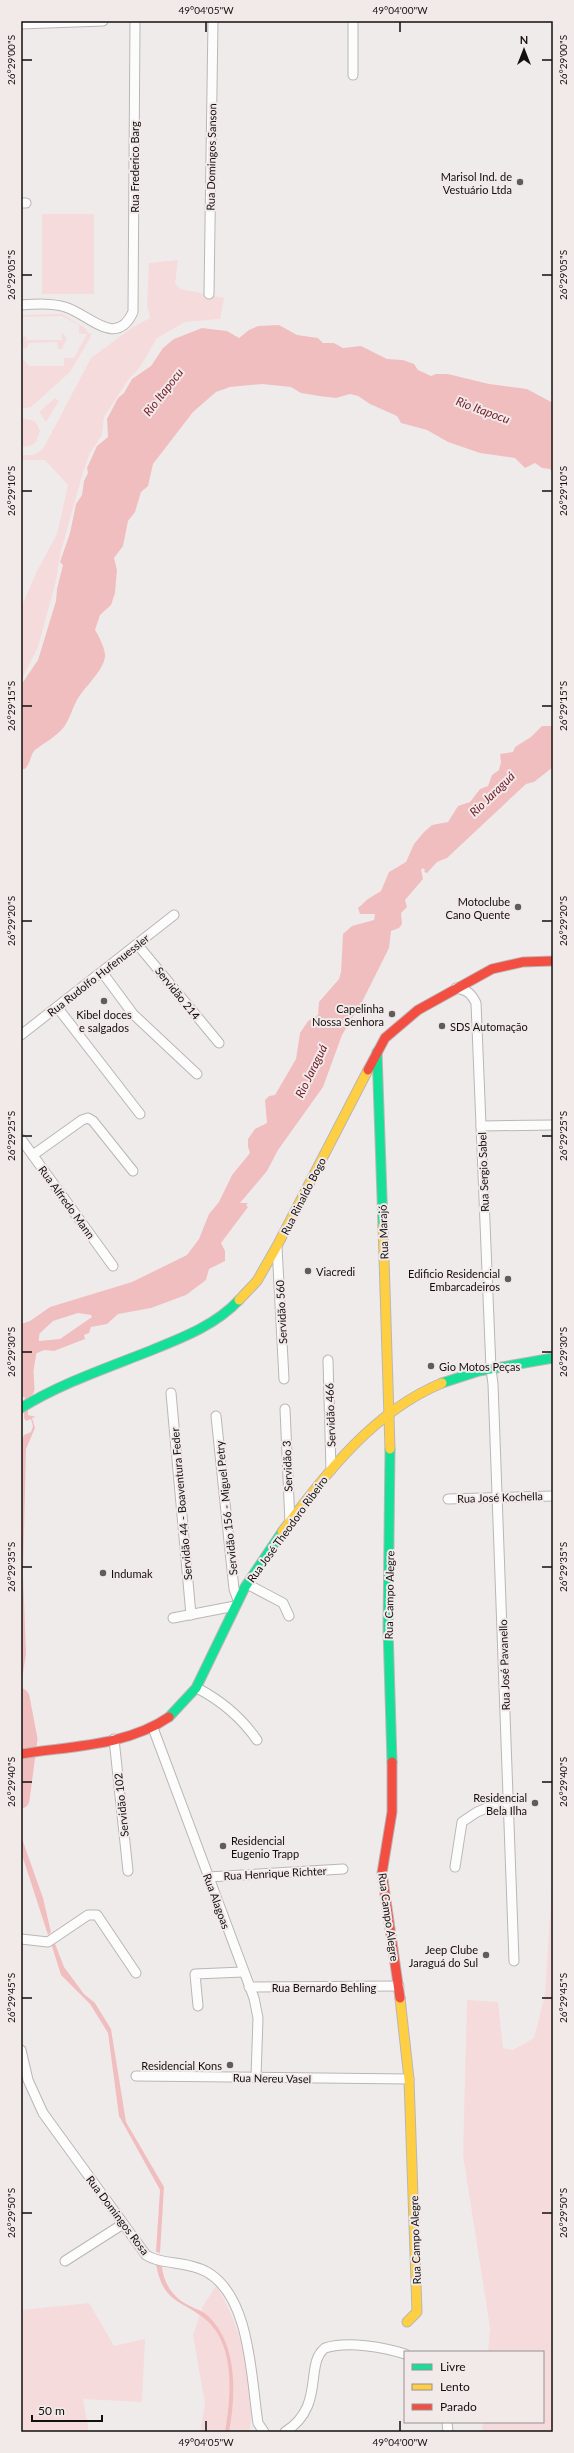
<svg xmlns="http://www.w3.org/2000/svg" width="574" height="2453" font-family="Lato,sans-serif">
<style>
.green{fill:#f6dbdc}
.water{fill:#f1bec0;fill-rule:evenodd}
.lines{fill:none;stroke-linecap:round;stroke-linejoin:round}
.river{stroke:#f1bec0;stroke-width:17}
.street-casing{stroke:#bab6b6;stroke-width:11}
.fast-casing{stroke:#bab6b6;stroke-width:11}
.slow-casing{stroke:#bab6b6;stroke-width:11}
.jam-casing{stroke:#bab6b6;stroke-width:11}
.street{stroke:#fdfcfc;stroke-width:9}
.fast{stroke:#16e098;stroke-width:9}
.slow{stroke:#ffcf43;stroke-width:9}
.jam{stroke:#f24e42;stroke-width:9}
.ticks{fill:none;stroke:#120f0f;stroke-width:1.5}
.poi-dot{fill:#605c5c;stroke:#f2e9e9;stroke-width:1.5}
.labels{text-anchor:middle;dominant-baseline:central;stroke-width:4;stroke-linejoin:round;paint-order:stroke}
.street-label{font-size:11px;fill:#120f0f;stroke:#f2e9e9}
.poi-label{font-size:11px;fill:#120f0f;stroke:#f2e9e9;text-anchor:end}
.water-label{font-size:12px;font-style:italic;fill:#72202d;stroke:#f2e9e9}
.neatline{fill:none;stroke:#120f0f;stroke-width:1.5}
.ticks-label{font-size:10px;text-anchor:middle;fill:#120f0f}
</style>
<rect width="100%" height="100%" fill="#f0ebeb"/>
<g class="green">
<rect x="42" y="214" width="52" height="80"/>
<polygon points="178,260 175,284 181,289 224,298 220,319 185,322 157,338 140,367 128,380 104,417 102,435 90,453 83,472 60,555 56,581 38,647 21,681 21,608 37,571 57,534 68,485 45,460 21,460 21,455 34,455 43,449 91,358 133,327 150,318 147,305 149,263"/>
<polygon points="62,314 85,328 88,333 91,333 90,338 70,372 31,407 21,409 21,357 29,366 64,366 64,358 74,358 87,334 79,334 79,325 62,316 21,317 21,315"/>
<polygon points="61,332 67,338 62,349 58,349 57,342 29,343 26,349 21,347 21,338 26,336 27,340 62,340"/>
<polygon points="55,398 59,401 46,422 39,412"/>
<polygon points="21,418 35,421 40,431 36,442 30,446 21,447"/>
<polygon points="553,1871 553,2432 482,2432 483,2422 543,2422 543,2352 488,2352 490,2328 463,2155 467,2000 498,2002 503,2048 513,2050 534,2038 545,1994"/>
<path d="M216 2286C240 2321 259 2391 249 2432H200L205 2404 193 2335 203 2306Z"/>
<polygon points="89,2303 114,2346 145,2339 142,2402 83,2399 89,2432 21,2432 21,2310"/>
</g>
<g class="water">
<path d="M279 325 297 335 318 338 323 343H334L343 348 361 346 387 359 403 360 414 364 418 370 431 376 436 374H448L489 384 527 389 553 403V474L550 469 542 468 535 463 525 468 515 458 480 453 448 442 427 430 401 423 397 416 370 404 358 396 350 394 336 398 319 396 301 393 291 387 262 384 230 387 216 392 193 412 153 464 148 486 141 492 135 512 128 521 123 546 114 558 117 570 115 593 111 605 100 615 95 630C98 634 106 650 105 657 103 672 82 689 76 702 72 710 69 720 64 727 56 737 44 743 35 750 30 755 31 763 25 769H21V685L38 660 56 601 57 589 63 565 60 562 70 533 76 504 82 495 84 481 88 473 87 468 97 446 108 437 107 419 118 398 124 393 132 379 151 366 163 348 174 339 202 328 227 331 239 338 249 330 258 326Z"/>
<path d="M542 726H553V767L534 782 526 784 447 858 437 862 427 873 424 872 425 870 423 868 421 870 423 879 405 900 407 907 401 913 402 924 399 928 391 931 389 948 362 1002 342 1035 323 1087 278 1150 267 1171 240 1203H248L246 1205 248 1207 221 1243 225 1251V1261L209 1269 206 1280 186 1295 151 1308 118 1314 107 1324 91 1327 89 1333 84 1335 85 1339 54 1351 44 1350 21 1360V1324L30 1321 50 1307 132 1282 187 1255 199 1239 209 1214 219 1202 232 1175 250 1153 248 1147V1139L255 1129 267 1123 265 1100 269 1096 275 1095 296 1059 300 1033 308 1021 318 1015 319 1002 339 979 341 972 343 934 352 926 374 920 375 914H360L358 908 368 899 381 891 389 872 406 862 414 844 424 832 432 825 448 822 458 806 470 802 480 789 488 786 492 775 499 770 501 762 500 754 513 752 515 747 531 737ZM78 1313 91 1315 92 1317 60 1339 39 1341 38 1335 53 1321Z"/>
<polygon points="29,1388 28,1415 36,1417 32,1418 35,1428 26,1449 23,1573 26,1654 21,1685 31,1742 26,1743 21,1714 21,1478 22,1440 24,1435 31,1432 33,1426 31,1419 26,1421 24,1418 25,1390"/>
<polygon points="30,1763 21,1816 24,1764"/>
<polygon points="21,1836 43,1898 51,1932 48,1935 23,1858"/>
<polygon points="54,1941 64,1967 84,1994 95,2003 111,2029 126,2122 164,2187 160,2253 156,2252 160,2190 119,2116 108,2033 90,2004 61,1975 51,1943"/>
<path d="M156 2264 162 2266C163 2283 174 2299 190 2306 196 2309 203 2311 208 2316 238 2344 236 2395 229 2432H225C231 2397 236 2344 205 2319 180 2299 163 2303 156 2264Z"/>
</g>
<g class="lines">
<g class="river">
<polyline points="26,1389 25,1370 31,1334"/>
<polyline points="21,1697 29,1739 21,1800"/>
</g>
<defs>
<g id="street">
<polyline points="21,24 103,21"/>
<polyline points="353,75 353,21"/>
<polyline points="21,203 26,203"/>
<polyline points="209,294 213,21"/>
<path d="M21 305C36 304 51 303 65 307 89 314 116 349 133 312L135 21"/>
<polyline points="137,944 219,1043"/>
<polyline points="102,972 133,1014 197,1074"/>
<path d="M456 988C467 990 471 993 476 1003L491 1369 493 1384 514 1961"/>
<polyline points="57,1007 140,1114"/>
<polyline points="21,1035 174,915"/>
<polyline points="481,1126 553,1125"/>
<polyline points="21,1139 113,1266"/>
<polyline points="33,1155 82,1120 88,1118 93,1121 133,1171"/>
<polyline points="277,1247 284,1379"/>
<polyline points="328,1360 331,1470"/>
<polyline points="171,1393 191,1615"/>
<polyline points="285,1409 290,1523"/>
<polyline points="216,1416 234,1589 238,1600"/>
<polyline points="448,1499 553,1496"/>
<polyline points="247,1584 283,1603 289,1616"/>
<polyline points="173,1618 235,1606"/>
<path d="M197 1688C222 1701 241 1717 257 1740"/>
<polyline points="153,1728 254,1998 258,2018 256,2077"/>
<polyline points="114,1739 128,1871"/>
<polyline points="455,1867 462,1822 477,1812 509,1799"/>
<polyline points="208,1877 343,1869"/>
<polyline points="21,1939 48,1942 88,1915 97,1915 136,1973"/>
<polyline points="249,1987 399,1986"/>
<polyline points="198,2006 195,1974 243,1972"/>
<path d="M21 2050 28 2080 43 2113 146 2255C161 2265 188 2261 207 2272 251 2297 251 2379 258 2423L264 2432"/>
<polyline points="136,2076 409,2079"/>
<polyline points="65,2261 123,2224"/>
<polyline points="447,2422 448,2432"/>
<path d="M285 2432C326 2406 304 2364 325 2348 348 2341 383 2347 405 2354"/>
</g>
<g id="fast">
<polyline points="377,1052 383,1226"/>
<polyline points="442,1383 479,1371 553,1358"/>
<path d="M21 1408C60 1384 104 1369 147 1352 179 1339 215 1326 239 1300"/>
<polyline points="390,1449 388,1628 392,1762"/>
<polyline points="169,1717 196,1688 245,1587 282,1532"/>
</g>
<g id="slow">
<polyline points="383,1226 390,1449"/>
<polyline points="239,1300 257,1281 277,1246 368,1070"/>
<path d="M282 1532C326 1474 372 1412 442 1383"/>
<polyline points="400,1998 409,2079 417,2312 407,2322"/>
</g>
<g id="jam">
<polyline points="368,1070 385,1038 418,1010 492,969 523,962 553,961"/>
<path d="M21 1754C70 1746 127 1746 169 1717"/>
<polyline points="392,1762 392,1812 382,1873 400,1998"/>
</g>
</defs>
<use href="#street" class="street-casing"/>
<use href="#fast" class="fast-casing"/>
<use href="#slow" class="slow-casing"/>
<use href="#jam" class="jam-casing"/>
<use href="#street" class="street"/>
<use href="#fast" class="fast"/>
<use href="#slow" class="slow"/>
<use href="#jam" class="jam"/>
</g>
<path class="ticks" d="M206 22V32M400 22V32M22 60H32M542 60H552M22 275H32M542 275H552M22 491H32M542 491H552M22 706H32M542 706H552M22 921H32M542 921H552M22 1136H32M542 1136H552M22 1352H32M542 1352H552M22 1567H32M542 1567H552M22 1782H32M542 1782H552M22 1998H32M542 1998H552M22 2213H32M542 2213H552M206 2421V2431M400 2421V2431"/>
<g class="poi-dot">
<circle cx="520" cy="182" r="4"/>
<circle cx="518" cy="907" r="4"/>
<circle cx="104" cy="1001" r="4"/>
<circle cx="392" cy="1014" r="4"/>
<circle cx="442" cy="1026" r="4"/>
<circle cx="308" cy="1271" r="4"/>
<circle cx="508" cy="1279" r="4"/>
<circle cx="431" cy="1366" r="4"/>
<circle cx="103" cy="1573" r="4"/>
<circle cx="535" cy="1803" r="4"/>
<circle cx="223" cy="1846" r="4"/>
<circle cx="486" cy="1955" r="4"/>
<circle cx="230" cy="2065" r="4"/>
</g>
<g class="labels">
<g class="street-label">
<text transform="translate(211 157) rotate(-89)">Rua Domingos Sanson</text>
<text transform="translate(134 167) rotate(-90)">Rua Frederico Barg</text>
<text transform="translate(98 975) rotate(-38)">Rua Rudolfo Hufenuessler</text>
<text transform="translate(178 993) rotate(51)">Servidão 214</text>
<text transform="translate(483 1172) rotate(-92)">Rua Sergio Sabel</text>
<text transform="translate(303 1196) rotate(-63)">Rua Rinaldo Bogo</text>
<text transform="translate(67 1202) rotate(54)">Rua Alfredo Mann</text>
<text transform="translate(383 1232) rotate(-92)">Rua Marajó</text>
<text transform="translate(281 1312) rotate(-93)">Servidão 560</text>
<text transform="translate(330 1415) rotate(-92)">Servidão 466</text>
<text transform="translate(287 1466) rotate(-92)">Servidão 3</text>
<text transform="translate(500 1497) rotate(-2)">Rua José Kochella</text>
<text transform="translate(181 1504) rotate(-95)">Servidão 44 - Boaventura Feder</text>
<text transform="translate(226 1508) rotate(-96)">Servidão 156 - Miguel Petry</text>
<text transform="translate(287 1529) rotate(-54)">Rua José Theodoro Ribeiro</text>
<text transform="translate(389 1595) rotate(-89)">Rua Campo Alegre</text>
<text transform="translate(504 1665) rotate(-92)">Rua José Pavanello</text>
<text transform="translate(121 1805) rotate(-96)">Servidão 102</text>
<text transform="translate(275 1873) rotate(-3)">Rua Henrique Richter</text>
<text transform="translate(217 1901) rotate(70)">Rua Alagoas</text>
<text transform="translate(389 1917) rotate(82)">Rua Campo Alegre</text>
<text x="324" y="1987">Rua Bernardo Behling</text>
<text transform="translate(272 2078) rotate(1)">Rua Nereu Vasel</text>
<text transform="translate(118 2215) rotate(53)">Rua Domingos Rosa</text>
<text transform="translate(415 2240) rotate(-92)">Rua Campo Alegre</text>
</g>
<g class="poi-label">
<text x="512" y="176">Marisol Ind. de<tspan x="512" dy="13">Vestuário Ltda</tspan></text>
<text x="510" y="901">Motoclube<tspan x="510" dy="13">Cano Quente</tspan></text>
<text x="384" y="1008">Capelinha<tspan x="384" dy="13">Nossa Senhora</tspan></text>
<text x="104" y="1014" text-anchor="middle">Kibel doces<tspan x="104" dy="13">e salgados</tspan></text>
<text x="450" y="1026" text-anchor="start">SDS Automação</text>
<text x="316" y="1271" text-anchor="start">Viacredi</text>
<text x="500" y="1273">Edificio Residencial<tspan x="500" dy="13">Embarcadeiros</tspan></text>
<text x="439" y="1366" text-anchor="start">Gio Motos Peças</text>
<text x="111" y="1573" text-anchor="start">Indumak</text>
<text x="527" y="1797">Residencial<tspan x="527" dy="13">Bela Ilha</tspan></text>
<text x="231" y="1840" text-anchor="start">Residencial<tspan x="231" dy="13">Eugenio Trapp</tspan></text>
<text x="478" y="1949">Jeep Clube<tspan x="478" dy="13">Jaraguá do Sul</tspan></text>
<text x="222" y="2065">Residencial Kons</text>
</g>
<g class="water-label">
<text transform="translate(163 392) rotate(-52)">Rio Itapocu</text>
<text transform="translate(483 410) rotate(20)">Rio Itapocu</text>
<text transform="translate(492 794) rotate(-44)">Rio Jaraguá</text>
<text transform="translate(311 1071) rotate(-64)">Rio Jaraguá</text>
</g>
</g>
<rect width="574" height="2453" fill="none" stroke="#f2e9e9" stroke-width="44"/>
<rect x="404" y="2351" width="140" height="72" fill="#f2e9e9" stroke="#989292"/>
<rect x="412" y="2364" width="20" height="6" fill="#16e098" stroke="#989292"/>
<text x="440" y="2371" font-size="12" fill="#120f0f">Livre</text>
<rect x="412" y="2384" width="20" height="6" fill="#ffcf43" stroke="#989292"/>
<text x="440" y="2391" font-size="12" fill="#120f0f">Lento</text>
<rect x="412" y="2404" width="20" height="6" fill="#f24e42" stroke="#989292"/>
<text x="440" y="2411" font-size="12" fill="#120f0f">Parado</text>
<g transform="translate(524 50)" stroke="#f2e9e9" stroke-width="3" paint-order="stroke">
<path d="M0-3L7 15L0 10L-7 15Z" fill="#120f0f"/>
<text y="-6" font-size="11" font-weight="bold" text-anchor="middle" fill="#120f0f">N</text>
</g>
<path d="M32 2415v6h70v-6" fill="none" stroke="#120f0f" stroke-width="2"/>
<text x="38" y="2415" font-size="12" fill="#120f0f" stroke="#f2e9e9" stroke-width="3" paint-order="stroke">50 m</text>
<rect x="22" y="22" width="530" height="2409" class="neatline"/>
<g class="ticks-label">
<text x="206" y="14">49°04'05"W</text>
<text x="400" y="14">49°04'00"W</text>
<text transform="translate(11 60) rotate(-90)" y="4">26°29'00"S</text>
<text transform="translate(563 60) rotate(-90)" y="4">26°29'00"S</text>
<text transform="translate(11 275) rotate(-90)" y="4">26°29'05"S</text>
<text transform="translate(563 275) rotate(-90)" y="4">26°29'05"S</text>
<text transform="translate(11 491) rotate(-90)" y="4">26°29'10"S</text>
<text transform="translate(563 491) rotate(-90)" y="4">26°29'10"S</text>
<text transform="translate(11 706) rotate(-90)" y="4">26°29'15"S</text>
<text transform="translate(563 706) rotate(-90)" y="4">26°29'15"S</text>
<text transform="translate(11 921) rotate(-90)" y="4">26°29'20"S</text>
<text transform="translate(563 921) rotate(-90)" y="4">26°29'20"S</text>
<text transform="translate(11 1136) rotate(-90)" y="4">26°29'25"S</text>
<text transform="translate(563 1136) rotate(-90)" y="4">26°29'25"S</text>
<text transform="translate(11 1352) rotate(-90)" y="4">26°29'30"S</text>
<text transform="translate(563 1352) rotate(-90)" y="4">26°29'30"S</text>
<text transform="translate(11 1567) rotate(-90)" y="4">26°29'35"S</text>
<text transform="translate(563 1567) rotate(-90)" y="4">26°29'35"S</text>
<text transform="translate(11 1782) rotate(-90)" y="4">26°29'40"S</text>
<text transform="translate(563 1782) rotate(-90)" y="4">26°29'40"S</text>
<text transform="translate(11 1998) rotate(-90)" y="4">26°29'45"S</text>
<text transform="translate(563 1998) rotate(-90)" y="4">26°29'45"S</text>
<text transform="translate(11 2213) rotate(-90)" y="4">26°29'50"S</text>
<text transform="translate(563 2213) rotate(-90)" y="4">26°29'50"S</text>
<text x="206" y="2446">49°04'05"W</text>
<text x="400" y="2446">49°04'00"W</text>
</g>
</svg>
